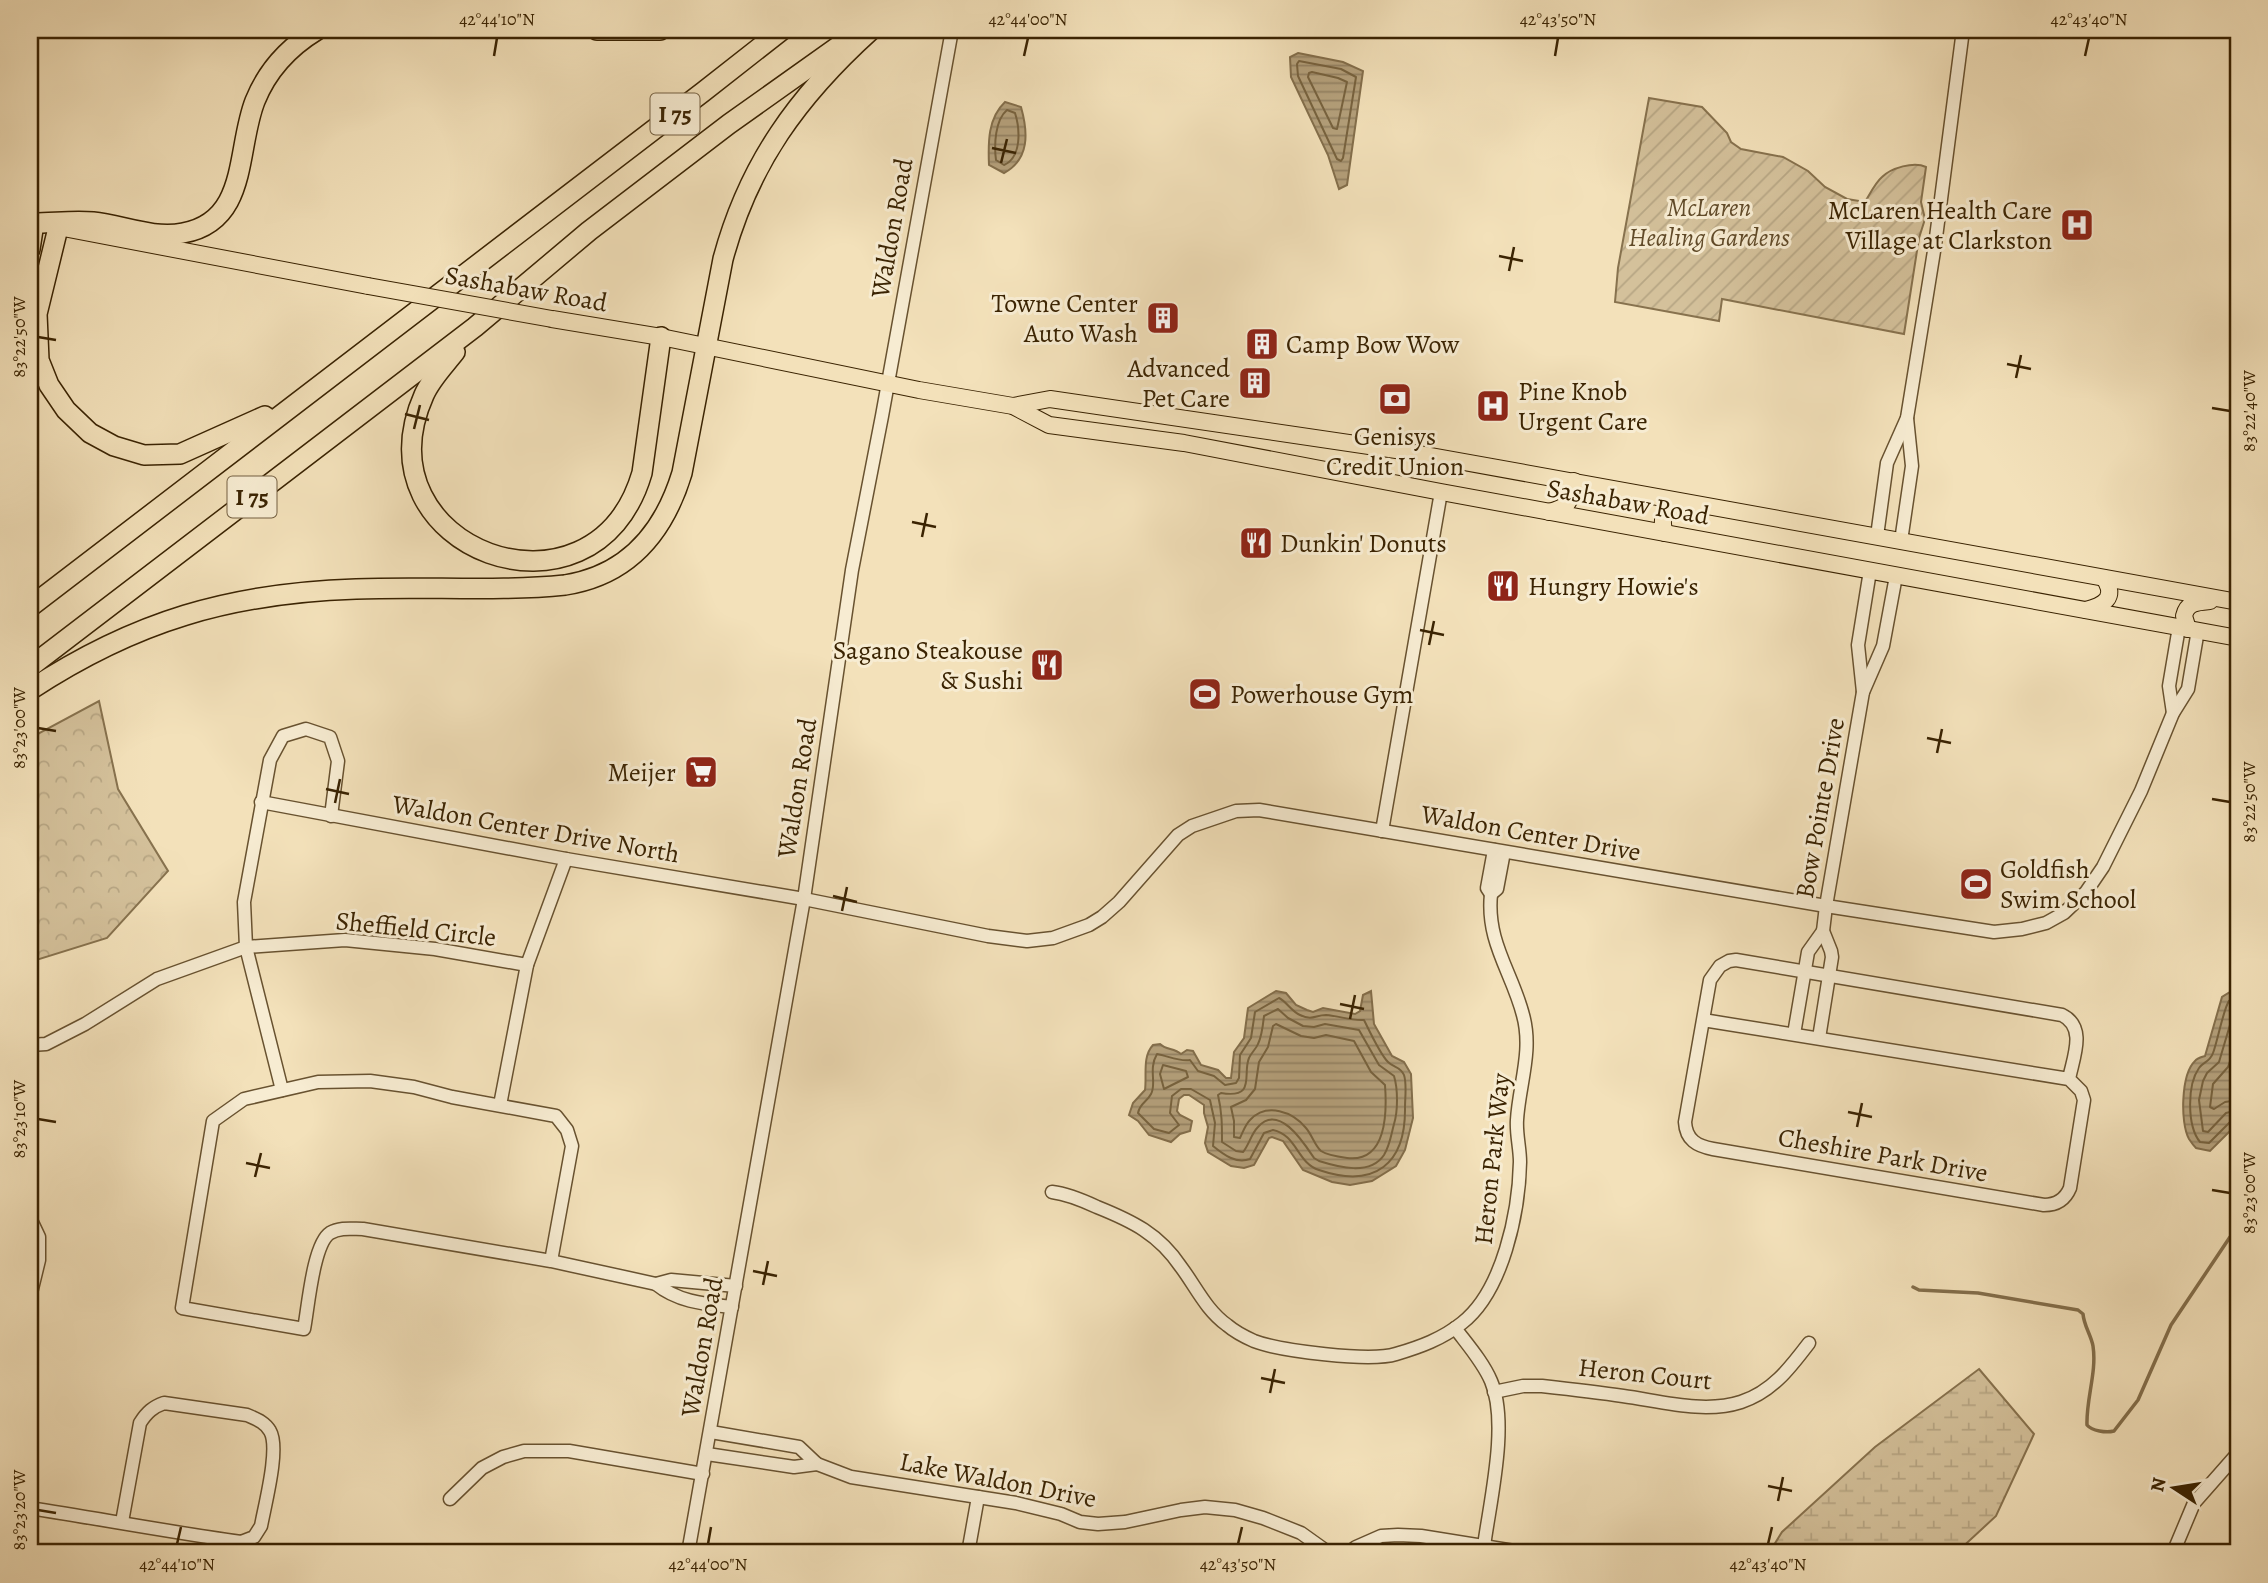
<svg xmlns="http://www.w3.org/2000/svg" width="2268" height="1583" font-family="Alegreya,serif">
<style>
.forest{fill:url(#forest-crowns);stroke:#87724e;stroke-width:2}
.wetland{fill:url(#wetland-marsh);stroke:#87724e;stroke-width:2}
.garden{fill:url(#garden-furrows);stroke:#87724e;stroke-width:2}
.water{fill:url(#water-rules);stroke:#836e4b;stroke-width:2}
.lines{fill:none;stroke-linecap:round;stroke-linejoin:round}
.shore{stroke:#77623e;stroke-width:2}
.stream{stroke:#836e4b;stroke-width:3.5}
.minor-casing{stroke:#685230;stroke-width:15}
.major-casing{stroke:#3a2302;stroke-width:18}
.highway-casing{stroke:#3a2302;stroke-width:22}
.minor{stroke:#f7ecd2;stroke-width:12}
.major{stroke:#f3e1ba;stroke-width:16}
.highway{stroke:#f3e1ba;stroke-width:19}
.major-bridge-casing{stroke:#3a2302;stroke-width:18;stroke-linecap:butt}
.major-bridge{stroke:#f3e1ba;stroke-width:16}
.ticks{fill:none;stroke:#3a2302;stroke-width:2.5}
.labels{text-anchor:middle;dominant-baseline:central;stroke-width:6;stroke-linejoin:round;paint-order:stroke}
.shield{fill:#f7ecd2;stroke:#735f40;stroke-width:2}
.shield-label{font-size:24px;font-weight:bold;fill:#3a2302}
.park-label{font-size:26px;font-style:italic;fill:#604a28;stroke:#f7ecd2}
.poi-label{font-size:26px;fill:#3a2302;stroke:#f7ecd2;text-anchor:start}
.street-label{font-size:26px;fill:#3a2302;stroke:#f7ecd2}
.neatline{fill:none;stroke:#3a2302;stroke-width:2.5}
.ticks-label{font-size:18px;text-anchor:middle;fill:#3a2302}
</style>
<defs>
<pattern id="forest-crowns" width="20" height="18" patternUnits="userSpaceOnUse" patternTransform="scale(1.75)"><rect width="20" height="18" fill="#d4c19b"/><path d="M2 6a3 3 0 1 1 6 0M12 15a3 3 0 1 1 6 0" fill="none" stroke="#b7a684"/></pattern>
<pattern id="wetland-marsh" width="20" height="14" patternUnits="userSpaceOnUse" patternTransform="scale(1.75)"><rect width="20" height="14" fill="#d4c19b"/><path d="M1 5h8M5 5V1M11 12h8M15 12V8" fill="none" stroke="#b7a684"/></pattern>
<pattern id="garden-furrows" width="10" height="10" patternUnits="userSpaceOnUse" patternTransform="scale(1.75)"><rect width="10" height="10" fill="#d4c19b"/><path d="M-1 1l2-2M0 10L10 0M9 11l2-2" fill="none" stroke="#b7a684"/></pattern>
<pattern id="water-rules" width="6" height="5" patternUnits="userSpaceOnUse" patternTransform="scale(1.75)"><rect width="6" height="5" fill="#b4a07b"/><path d="M0 2.5h6" fill="none" stroke="#938263"/></pattern>
</defs>
<rect width="100%" height="100%" fill="#f3e1ba"/>
<filter id="stains"><feTurbulence type="fractalNoise" baseFrequency=".00286" numOctaves="4"/><feColorMatrix values="0 0 0 0 .2 0 0 0 0 .09 0 0 0 0 .02 0 0 0 .5 -.17"/></filter>
<radialGradient id="worn" r=".72"><stop offset=".6" stop-color="#630" stop-opacity="0"/><stop offset="1" stop-color="#630" stop-opacity=".3"/></radialGradient>
<polygon class="forest" points="99,701 118,789 168,871 107,938 30,962 30,738"/>
<polygon class="wetland" points="1979,1369 2034,1434 1996,1516 1956,1553 1769,1553 1782,1532 1875,1447"/>
<path class="garden" d="M1649 98 1702 107 1727 133 1731 142 1741 149 1783 157 1808 171 1825 187 1847 199 1865 202C1870 194 1875 183 1882 177 1891 168 1914 161 1926 167L1921 202 1925 219 1919 238 1904 334 1722 299 1719 321 1615 302 1618 268Z"/>
<g class="water">
<polygon points="1298,53 1343,62 1363,71 1347,185 1339,189 1328,155 1291,77 1290,57"/>
<path d="M1005 102 1021 107C1028 132 1030 159 1004 173L989 165C988 142 988 118 1005 102Z"/>
<path d="M2238 987V1123L2210 1151 2196 1148C2193 1145 2191 1142 2189 1139 2180 1123 2181 1074 2195 1061 2197 1058 2202 1057 2205 1056L2222 997Z"/>
<path d="M1276 991 1286 993 1296 1005 1307 1010 1313 1012 1323 1008 1355 1014 1360 1011 1363 995 1371 991 1374 1024 1392 1056 1404 1062 1411 1074 1413 1118 1405 1150 1396 1166 1372 1181 1350 1185 1332 1182 1303 1170 1283 1141 1272 1137 1269 1138 1254 1165 1244 1168 1231 1166 1208 1152 1205 1143 1208 1127 1204 1113V1105L1189 1095H1184L1179 1099 1177 1111 1180 1115 1192 1121 1190 1131 1180 1134 1171 1142 1149 1135 1138 1121 1129 1115 1133 1103 1145 1090C1147 1075 1142 1057 1153 1045L1160 1044C1166 1050 1174 1048 1181 1054L1187 1050 1193 1051 1201 1065 1218 1070 1226 1078H1231L1234 1052 1244 1038 1248 1008Z"/>
</g>
<g class="lines">
<g class="shore">
<polygon points="1299,61 1341,69 1356,77 1343,158 1341,161 1337,159 1298,76 1297,64"/>
<polygon points="1312,72 1338,78 1347,82 1337,129 1333,128 1308,77 1309,73"/>
<path d="M1007 110 1015 113C1020 129 1022 157 1004 165L996 160C994 145 995 120 1007 110Z"/>
<path d="M2238 994C2235 997 2231 998 2229 1001 2224 1007 2217 1043 2213 1053 2210 1062 2203 1062 2199 1068 2187 1085 2187 1126 2200 1142L2209 1143 2231 1121 2238 1119"/>
<path d="M1279 998C1287 1002 1291 1011 1300 1015 1313 1021 1315 1015 1326 1015 1340 1016 1351 1021 1364 1020 1369 1030 1380 1054 1388 1062 1393 1067 1401 1067 1404 1075 1407 1084 1405 1097 1405 1107 1406 1164 1375 1189 1319 1170 1297 1163 1297 1135 1273 1130L1264 1133 1250 1159C1236 1164 1224 1155 1213 1146L1215 1123 1210 1100 1191 1089H1181L1172 1096 1170 1113 1179 1125 1169 1133 1154 1129 1138 1113C1140 1103 1147 1102 1151 1094 1157 1084 1148 1069 1157 1054 1168 1056 1180 1062 1190 1060L1198 1071 1214 1076 1225 1085 1236 1083 1239 1078 1240 1055 1251 1038 1255 1012Z"/>
<polyline points="2238,1005 2235,1008 2219,1062 2207,1073 2203,1081 2199,1100 2203,1131 2208,1132 2226,1113 2238,1110"/>
<path d="M1278 1009 1288 1018 1303 1026 1314 1027 1325 1024 1359 1030 1379 1065 1394 1076C1398 1089 1398 1111 1394 1124 1391 1135 1390 1145 1384 1155 1370 1176 1338 1167 1319 1161L1314 1158C1304 1143 1279 1103 1258 1127 1251 1134 1249 1145 1243 1152L1236 1151 1222 1142C1222 1125 1222 1112 1218 1095L1221 1093C1257 1099 1242 1074 1249 1058 1251 1053 1256 1049 1258 1044 1262 1036 1263 1025 1264 1016Z"/>
<path d="M1276 1024 1301 1036 1314 1038 1326 1035 1354 1041 1371 1072 1385 1085C1387 1112 1387 1163 1347 1158 1340 1157 1327 1155 1321 1151 1315 1146 1312 1135 1306 1128 1293 1112 1267 1102 1250 1120 1245 1125 1243 1132 1240 1138L1234 1137V1121L1231 1107 1246 1100 1255 1089 1259 1062 1268 1047 1273 1026Z"/>
<polyline points="2238,1038 2228,1067 2213,1084 2210,1107 2214,1109 2225,1102 2238,1100"/>
<polygon points="1163,1065 1186,1071 1188,1077 1164,1089 1160,1074"/>
</g>
<path class="stream" d="M1913 1287 1919 1290 1978 1293 2078 1310 2083 1314C2084 1326 2091 1335 2093 1346 2097 1372 2086 1399 2087 1425 2092 1431 2106 1433 2114 1431L2138 1400 2171 1325 2230 1237 2238 1229"/>
<defs>
<g id="minor">
<polyline points="1877,536 1887,463 1907,418 1935,245 1963,30"/>
<polyline points="1901,541 1912,466 1907,418"/>
<polyline points="1863,692 1858,645 1870,571"/>
<polyline points="2173,713 2169,686 2179,627"/>
<polyline points="261,802 566,859 804,899 988,936 1027,941 1053,938 1089,925 1102,917 1119,902 1178,835 1192,826 1236,811 1259,810 1826,906 1994,932 2022,929 2046,923 2064,913 2086,892 2103,867 2141,791 2173,713 2188,689 2198,630"/>
<polyline points="1382,831 1441,492"/>
<polyline points="1494,850 1487,888 1491,894 1497,889 1504,852"/>
<path d="M1703 1020 2069 1079 2081 1091 2084 1100 2070 1188C2065 1200 2056 1205 2044 1205L1713 1149C1697 1146 1686 1140 1685 1122L1710 980 1720 966 1729 961 1736 960 2062 1015C2087 1027 2073 1058 2069 1079"/>
<polyline points="1794,1034 1808,952 1823,931"/>
<polyline points="1819,1038 1832,957 1831,951 1823,931 1826,906 1863,692 1883,646 1896,576"/>
<polyline points="30,1045 46,1044 85,1024 157,979 246,947 345,940 435,949 527,965"/>
<polyline points="282,1090 246,947 244,902 270,760 283,736 306,729 330,737 338,761 331,816"/>
<polyline points="500,1105 527,965 566,859"/>
<path d="M1052 1192C1068 1194 1082 1200 1097 1207 1132 1221 1159 1234 1181 1267 1196 1287 1206 1310 1227 1325 1234 1331 1245 1337 1254 1341 1280 1351 1370 1362 1396 1354 1420 1347 1442 1339 1462 1323 1503 1291 1519 1212 1520 1162 1520 1148 1516 1134 1517 1120 1519 1085 1533 1051 1523 1015 1512 972 1486 942 1491 894"/>
<polyline points="30,1218 39,1237 39,1260 30,1297"/>
<path d="M551 1261 572 1146 567 1130 556 1116 452 1097 414 1087 370 1081 318 1082 244 1099 213 1121 182 1308 304 1329C308 1309 313 1244 330 1233 340 1227 352 1229 363 1229L551 1261 656 1284"/>
<path d="M732 1307C705 1304 678 1302 656 1284L671 1280 736 1286"/>
<path d="M1455 1328C1467 1344 1483 1362 1491 1381 1509 1423 1490 1501 1484 1546"/>
<path d="M1494 1392 1523 1386H1542C1569 1389 1596 1392 1623 1396 1660 1401 1704 1414 1741 1402 1772 1392 1790 1368 1809 1343"/>
<polyline points="707,1454 794,1467 817,1464 799,1447 711,1432"/>
<polyline points="817,1464 851,1477 1016,1503 1061,1514 1080,1522 1098,1524 1125,1522 1181,1510 1205,1507 1235,1510 1263,1518 1301,1533 1329,1553"/>
<polyline points="450,1499 482,1468 503,1457 524,1451 569,1451 703,1474"/>
<path d="M30 1508C100 1519 170 1532 241 1542L254 1537 261 1526C265 1504 280 1448 270 1431 265 1422 256 1419 247 1415L164 1403C153 1407 147 1412 140 1423L122 1522"/>
<polyline points="688,1553 804,899 852,570 882,416 952,30"/>
<polyline points="968,1553 978,1497"/>
<polyline points="1348,1553 1356,1547 1381,1536 1398,1535 1421,1536 1527,1553"/>
<polyline points="2173,1553 2194,1503 2238,1453"/>
</g>
<g id="major">
<polyline points="58,227 368,286"/>
<polyline points="552,319 661,337 919,390 1013,406 1049,425 1184,443 1441,492 2238,638"/>
<polyline points="1013,406 1050,399 1403,451 2238,602"/>
<path d="M1549 512C1570 506 1570 503 1574 481"/>
<path d="M1665 533C1658 514 1669 508 1686 504"/>
<path d="M2086 610C2104 605 2117 598 2104 578"/>
<path d="M2188 629 2184 616C2187 602 2198 602 2210 601"/>
</g>
<g id="highway">
<polyline points="597,30 660,30"/>
<polyline points="58,228 37,314 39,360 49,385 66,410 90,433 114,446 144,455 180,454 265,416"/>
<path d="M30 249 34 223C53 223 74 220 93 222 122 225 153 239 183 233 249 221 236 149 255 101 267 71 289 47 317 30"/>
<path d="M455 352C444 366 431 379 424 395 355 549 594 637 642 473L661 337"/>
<polyline points="30,607 703,92 782,30"/>
<polyline points="30,667 475,327 589,231 729,124 843,43"/>
<path d="M30 690C135 621 231 593 356 589 426 586 496 592 565 585 629 575 664 532 682 473L723 259C749 163 798 96 871 30"/>
</g>
</defs>
<use href="#minor" class="minor-casing"/>
<use href="#major" class="major-casing"/>
<use href="#highway" class="highway-casing"/>
<use href="#minor" class="minor"/>
<use href="#major" class="major"/>
<use href="#highway" class="highway"/>
<defs>
<polyline id="major-bridge" points="368,286 552,319"/>
</defs>
<use href="#major-bridge" class="major-bridge-casing"/>
<use href="#major-bridge" class="major-bridge"/>
</g>
<path class="ticks" d="M494 56 497 38M1024 56 1028 38M1555 56 1558 38M2085 56 2089 38M992 148 1016 153M1001 163 1007 139M1499 256 1523 261M1509 271 1514 247M38 337 56 340M2007 364 2031 369M2016 378 2021 355M2212 408 2230 411M405 414 429 420M414 429 420 405M912 522 936 527M922 537 927 513M1420 630 1444 635M1429 645 1434 621M38 728 56 731M1927 738 1951 743M1937 753 1942 729M326 789 349 794M2212 799 2230 802M335 803 340 779M833 896 857 902M842 911 847 887M1340 1004 1364 1009M1350 1019 1355 995M1848 1112 1872 1117M38 1119 56 1122M1857 1127 1862 1103M246 1163 270 1168M255 1177 261 1153M2212 1190 2230 1193M753 1271 777 1276M763 1285 768 1261M1261 1378 1285 1383M1270 1393 1275 1369M1768 1486 1792 1491M1778 1501 1783 1477M38 1510 56 1513M177 1544 181 1527M708 1544 711 1527M1238 1544 1242 1527M1768 1544 1772 1527"/>
<defs>
<symbol id="hospital-square" viewBox="-11 -11 22 22"><rect x="-9" y="-9" width="18" height="18" rx="4" fill="#8f2418" stroke="#f7ecd2"/><path d="M-5-5h3v3.5h4V-5h3V5h-3V1.5h-4V5h-3Z" fill="#fff"/></symbol>
<symbol id="building-square" viewBox="-11 -11 22 22"><rect x="-9" y="-9" width="18" height="18" rx="4" fill="#8f2418" stroke="#f7ecd2"/><path d="M-4-6H4V6H1V3H-1V6H-4ZM-2.5-4.3h1.7v1.8h-1.7ZM.8-4.3h1.7v1.8H.8ZM-2.5-1h1.7V.8h-1.7ZM.8-1h1.7V.8H.8Z" fill="#fff"/></symbol>
<symbol id="bank-square" viewBox="-11 -11 22 22"><rect x="-9" y="-9" width="18" height="18" rx="4" fill="#8f2418" stroke="#f7ecd2"/><path d="M-6-4H6V4H-6ZM0-2.3a2.3 2.3 0 1 0 0 4.6a2.3 2.3 0 1 0 0-4.6Z" fill="#fff"/></symbol>
<symbol id="restaurant-square" viewBox="-11 -11 22 22"><rect x="-9" y="-9" width="18" height="18" rx="4" fill="#8f2418" stroke="#f7ecd2"/><path d="M-5-6h1v4h1v-4h1v4h1v-4h1v5L-1.5 .5V6h-2V.5L-5-1ZM5-6V6H3V1.5H1.5Q1.5-4 5-6Z" fill="#fff"/></symbol>
<symbol id="stadium-square" viewBox="-11 -11 22 22"><rect x="-9" y="-9" width="18" height="18" rx="4" fill="#8f2418" stroke="#f7ecd2"/><path d="M0-5a6.5 5 0 1 0 0 10a6.5 5 0 1 0 0-10ZM-3.5-1.8h7v3.6h-7Z" fill="#fff"/></symbol>
<symbol id="supermarket-square" viewBox="-11 -11 22 22"><rect x="-9" y="-9" width="18" height="18" rx="4" fill="#8f2418" stroke="#f7ecd2"/><path d="M-6-5.5h2.5l.6 2H6L4.5 2H-2.5L-4.4-4H-6ZM-1.5 3.2a1.3 1.3 0 1 0 .1 0ZM3 3.2a1.3 1.3 0 1 0 .1 0Z" fill="#fff"/></symbol>
</defs>
<g fill-rule="evenodd">
<use href="#hospital-square" x="2058" y="206" width="38" height="38"/>
<use href="#building-square" x="1144" y="299" width="38" height="38"/>
<use href="#building-square" x="1243" y="325" width="38" height="38"/>
<use href="#building-square" x="1236" y="364" width="38" height="38"/>
<use href="#bank-square" x="1376" y="380" width="38" height="38"/>
<use href="#hospital-square" x="1474" y="387" width="38" height="38"/>
<use href="#restaurant-square" x="1237" y="524" width="38" height="38"/>
<use href="#restaurant-square" x="1484" y="567" width="38" height="38"/>
<use href="#restaurant-square" x="1028" y="646" width="38" height="38"/>
<use href="#stadium-square" x="1186" y="675" width="38" height="38"/>
<use href="#supermarket-square" x="682" y="753" width="38" height="38"/>
<use href="#stadium-square" x="1957" y="865" width="38" height="38"/>
</g>
<g class="labels">
<g class="shield">
<rect x="650.5" y="93.5" width="49" height="41" rx="5"/>
<rect x="227.5" y="476.5" width="49" height="41" rx="5"/>
</g>
<g class="shield-label">
<text x="675" y="114">I 75</text>
<text x="252" y="497">I 75</text>
</g>
<g class="park-label">
<text x="1709" y="207">McLaren<tspan x="1709" dy="30">Healing Gardens</tspan></text>
</g>
<g class="poi-label">
<text x="2052" y="210" text-anchor="end">McLaren Health Care<tspan x="2052" dy="30">Village at Clarkston</tspan></text>
<text x="1138" y="303" text-anchor="end">Towne Center<tspan x="1138" dy="30">Auto Wash</tspan></text>
<text x="1286" y="344">Camp Bow Wow</text>
<text x="1230" y="368" text-anchor="end">Advanced<tspan x="1230" dy="30">Pet Care</tspan></text>
<text x="1518" y="391">Pine Knob<tspan x="1518" dy="30">Urgent Care</tspan></text>
<text x="1395" y="436" text-anchor="middle">Genisys<tspan x="1395" dy="30">Credit Union</tspan></text>
<text x="1280" y="543">Dunkin' Donuts</text>
<text x="1528" y="586">Hungry Howie's</text>
<text x="1023" y="650" text-anchor="end">Sagano Steakouse<tspan x="1023" dy="30">&amp; Sushi</tspan></text>
<text x="1230" y="694">Powerhouse Gym</text>
<text x="676" y="772" text-anchor="end">Meijer</text>
<text x="2000" y="869">Goldfish<tspan x="2000" dy="30">Swim School</tspan></text>
</g>
<g class="street-label">
<text transform="translate(892 228) rotate(-80)">Waldon Road</text>
<text transform="translate(526 289) rotate(10)">Sashabaw Road</text>
<text transform="translate(1628 502) rotate(10)">Sashabaw Road</text>
<text transform="translate(797 788) rotate(-81)">Waldon Road</text>
<text transform="translate(1820 808) rotate(-80)">Bow Pointe Drive</text>
<text transform="translate(536 829) rotate(10)">Waldon Center Drive North</text>
<text transform="translate(1531 833) rotate(10)">Waldon Center Drive</text>
<text transform="translate(416 929) rotate(6)">Sheffield Circle</text>
<text transform="translate(1883 1155) rotate(10)">Cheshire Park Drive</text>
<text transform="translate(1492 1159) rotate(-84)">Heron Park Way</text>
<text transform="translate(702 1347) rotate(-80)">Waldon Road</text>
<text transform="translate(1645 1374) rotate(6)">Heron Court</text>
<text transform="translate(998 1480) rotate(11)">Lake Waldon Drive</text>
</g>
</g>
<rect width="2268" height="1583" fill="none" stroke="#f3e1ba" stroke-width="77"/>
<g transform="translate(2174 1488) rotate(282)" stroke="#f7ecd2" stroke-width="5" paint-order="stroke">
<path d="M0-5L12 26L0 18L-12 26Z" fill="#3a2302"/>
<text y="-10" font-size="19" font-weight="bold" text-anchor="middle" fill="#3a2302">N</text>
</g>
<rect x="38" y="38" width="2192" height="1506" class="neatline"/>
<g class="ticks-label">
<text x="497" y="25">42°44'10"N</text>
<text x="1028" y="25">42°44'00"N</text>
<text x="1558" y="25">42°43'50"N</text>
<text x="2089" y="25">42°43'40"N</text>
<text transform="translate(19 337) rotate(-90)" y="6">83°22'50"W</text>
<text transform="translate(2249 411) rotate(-90)" y="6">83°22'40"W</text>
<text transform="translate(19 728) rotate(-90)" y="6">83°23'00"W</text>
<text transform="translate(2249 802) rotate(-90)" y="6">83°22'50"W</text>
<text transform="translate(19 1119) rotate(-90)" y="6">83°23'10"W</text>
<text transform="translate(2249 1193) rotate(-90)" y="6">83°23'00"W</text>
<text transform="translate(19 1510) rotate(-90)" y="6">83°23'20"W</text>
<text x="177" y="1570">42°44'10"N</text>
<text x="708" y="1570">42°44'00"N</text>
<text x="1238" y="1570">42°43'50"N</text>
<text x="1768" y="1570">42°43'40"N</text>
</g>
<rect width="100%" height="100%" filter="url(#stains)"/>
<rect width="100%" height="100%" fill="url(#worn)"/>
</svg>
